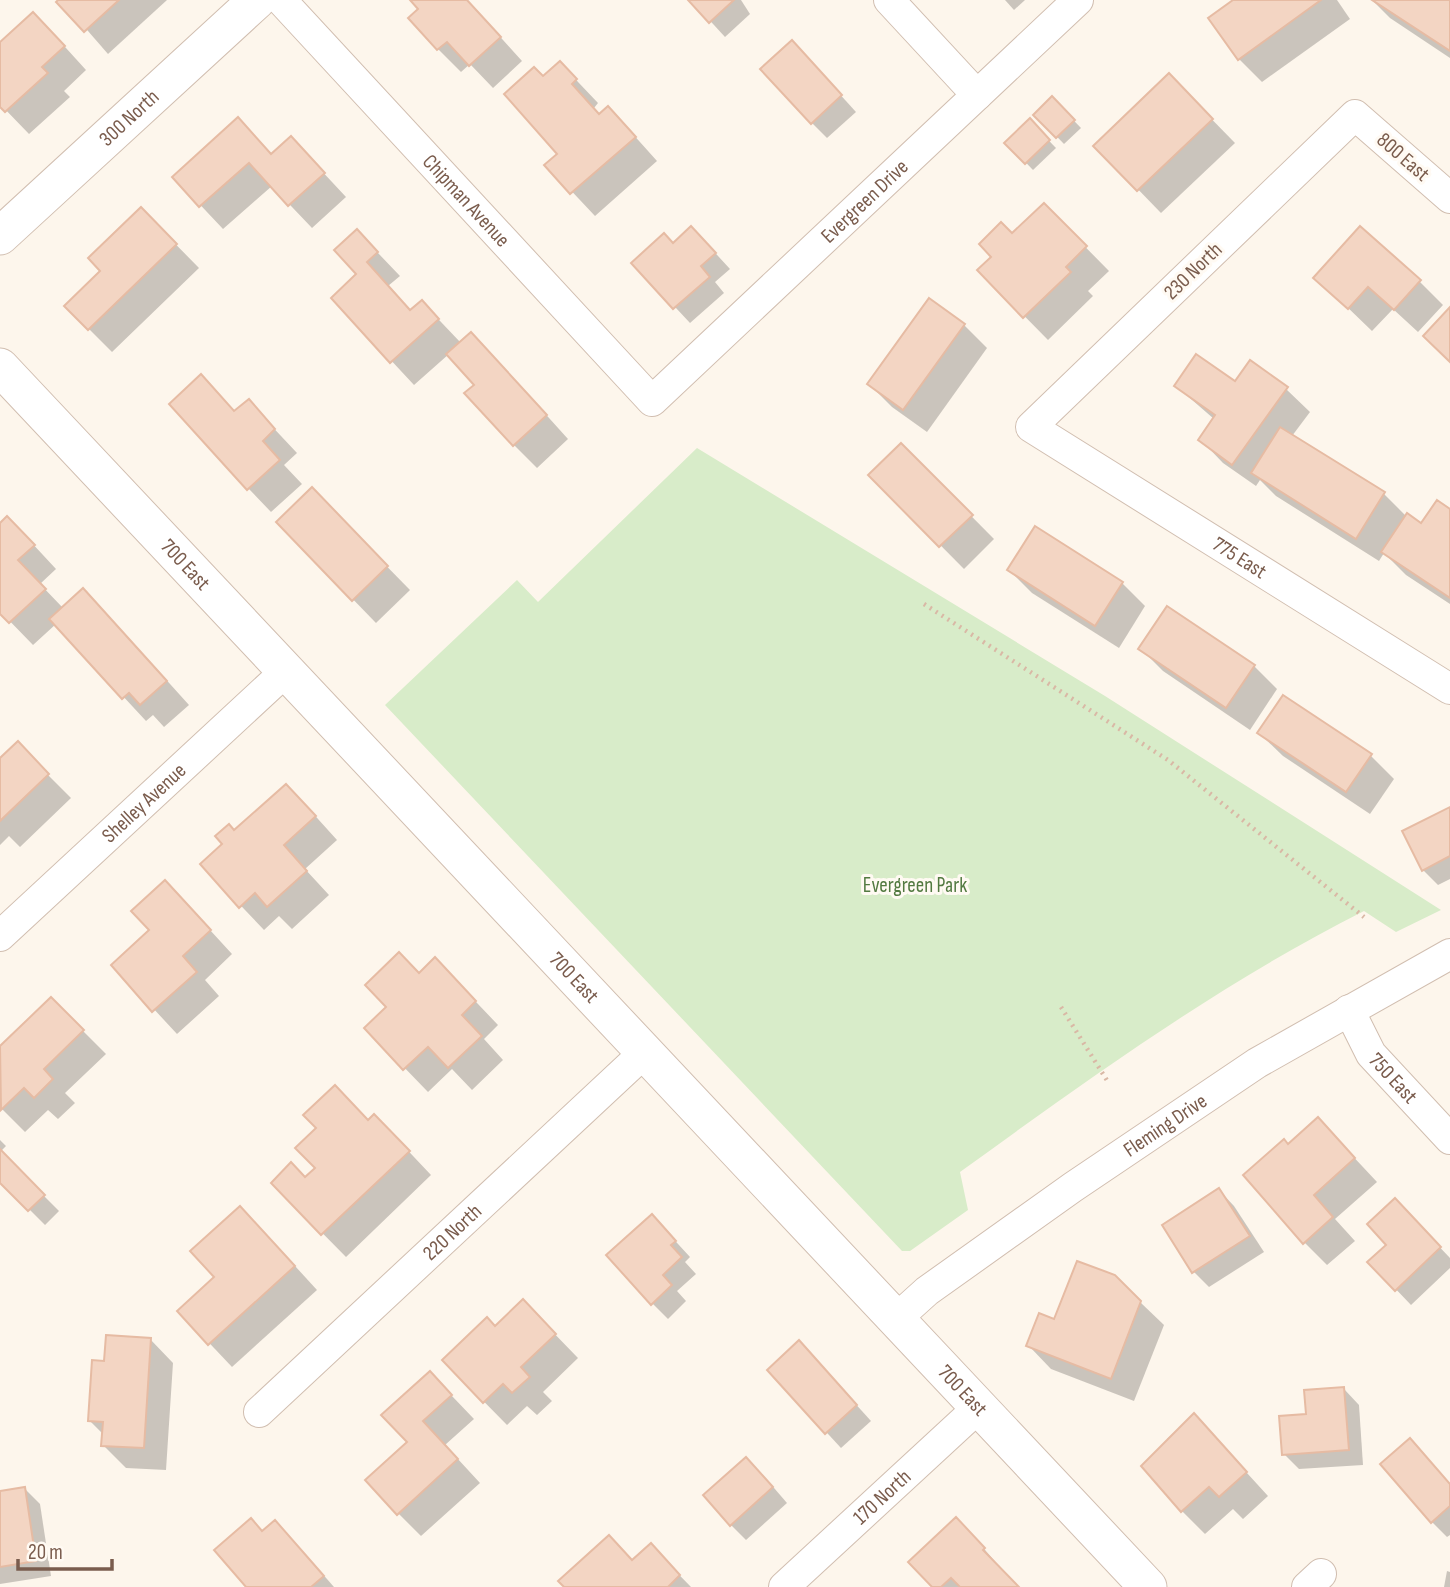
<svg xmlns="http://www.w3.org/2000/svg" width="1450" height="1587" font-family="'Sofia Sans Condensed',sans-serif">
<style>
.green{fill:#d8ecc9}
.shadow{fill:#0003}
.building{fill:#f3d5c3;stroke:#e6bba3;stroke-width:2}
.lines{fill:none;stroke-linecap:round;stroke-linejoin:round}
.minor-casing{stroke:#d1beb0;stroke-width:32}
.tertiary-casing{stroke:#d1beb0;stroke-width:39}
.path{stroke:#d9b8a5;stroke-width:4.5;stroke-dasharray:2 5;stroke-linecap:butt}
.minor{stroke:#fff;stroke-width:30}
.tertiary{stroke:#fff;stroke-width:37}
.labels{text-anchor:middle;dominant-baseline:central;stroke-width:6;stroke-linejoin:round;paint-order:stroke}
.street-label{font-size:21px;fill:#7a5c4d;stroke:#fffaf3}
.park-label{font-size:21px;fill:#537a41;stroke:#fffaf3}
</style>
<rect width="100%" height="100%" fill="#fdf6ec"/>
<path class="green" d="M697 448 1105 696 1441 910 1396 932 1364 911C1221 983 1090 1078 960 1172L968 1210 910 1251H902L385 705 517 580 538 602Z"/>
<g class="shadow">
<polygon points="61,0 167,0 108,54"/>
<polygon points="412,0 467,0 522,61 493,88 470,64 461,72 438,49 421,9"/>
<polygon points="691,0 741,0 750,14 725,37"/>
<polygon points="1005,0 1025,0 1014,10"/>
<polygon points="1237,0 1337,0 1350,19 1262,82 1239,59"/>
<polygon points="1372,0 1450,0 1450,58 1390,18"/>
<polygon points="56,37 86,70 64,91 70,97 29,134 0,104 0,44"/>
<polygon points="807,58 856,112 827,138 812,123"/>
<polygon points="560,63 598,103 594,108 600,115 631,132 657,161 595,216 547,165 560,154 543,78"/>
<polygon points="1052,98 1081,128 1064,144 1036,115"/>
<polygon points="1192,99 1235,143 1161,213 1096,146"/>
<polygon points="238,119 273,155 291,138 346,197 312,228 272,186 223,229 174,177"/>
<polygon points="1030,121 1056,148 1033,170 1007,143"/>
<polygon points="1044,205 1109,271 1088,291 1093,296 1048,340 979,270"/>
<polygon points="141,209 199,268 112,352 66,306 102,271"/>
<polygon points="357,231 400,276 388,286 411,312 422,302 461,343 494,357 568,439 537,468 514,445 476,385 449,354 414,385 333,298 359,274"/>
<polygon points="707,244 730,269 715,282 724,293 690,323 634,263 673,245"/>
<polygon points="1316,277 1419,281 1443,305 1418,332 1393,309 1372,331"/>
<polygon points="964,325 987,348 927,432 892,407 869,384"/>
<polygon points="201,377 236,412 248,401 297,453 284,465 302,484 271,512 248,488"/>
<polygon points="1235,384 1286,389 1310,412 1292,436 1384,494 1407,517 1422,526 1450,511 1450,604 1406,575 1384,553 1379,561 1276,496 1260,480 1256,486 1223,463 1200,439 1214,419 1176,386"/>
<polygon points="901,445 994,539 964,569 871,475"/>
<polygon points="312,490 410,590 376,623 278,522"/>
<polygon points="0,525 30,541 56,569 40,584 63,608 106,613 189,705 164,727 153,715 146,721 56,624 33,645 0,611"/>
<polygon points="1036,528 1122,583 1145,606 1119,648 1032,593 1009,570"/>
<polygon points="1140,648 1254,666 1277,689 1250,730 1163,671"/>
<polygon points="1259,733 1371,756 1394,779 1370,814 1283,756"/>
<polygon points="17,744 71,798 20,847 9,836 0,845 0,761"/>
<polygon points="309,809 337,840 305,869 329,895 292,929 279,916 264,930 202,865 235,832"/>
<polygon points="1450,809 1450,879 1438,885 1423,870"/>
<polygon points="188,906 232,954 205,980 219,996 177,1034 113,965"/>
<polygon points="419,975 458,983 498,1025 484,1039 503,1060 472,1090 452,1069 428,1092 366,1028"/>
<polygon points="51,999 106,1054 65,1093 75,1103 58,1119 48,1110 25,1132 0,1107 0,1049"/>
<polygon points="1318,1119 1377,1182 1335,1219 1355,1241 1327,1265 1304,1242 1289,1146"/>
<polygon points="368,1122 397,1139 431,1175 346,1257 273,1183 305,1179"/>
<polygon points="0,1140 6,1146 0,1152 59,1211 45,1225 0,1180"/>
<polygon points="1219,1190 1234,1206 1264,1252 1209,1287 1194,1272 1164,1226"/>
<polygon points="1410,1216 1450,1258 1450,1268 1411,1305 1370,1262 1389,1245"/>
<polygon points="263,1231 317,1290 232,1367 179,1311"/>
<polygon points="667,1232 690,1257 685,1262 696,1274 677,1291 686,1301 668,1319 652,1303"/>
<polygon points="1140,1302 1164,1325 1134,1401 1051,1369 1028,1345 1055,1321"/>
<polygon points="546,1325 578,1358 543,1392 552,1401 537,1415 527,1406 507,1425 444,1361 495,1328"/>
<polygon points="150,1339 173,1363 166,1470 126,1468 103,1445 104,1435 89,1420 106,1363"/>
<polygon points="814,1358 871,1421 841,1448 769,1370"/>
<polygon points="430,1373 474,1419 445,1445 480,1483 421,1536 398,1513 409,1443"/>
<polygon points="1344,1389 1359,1405 1363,1465 1299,1469 1284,1454 1308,1415"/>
<polygon points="1194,1415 1268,1496 1243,1519 1233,1509 1205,1534 1182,1511 1167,1439"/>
<polygon points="762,1474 787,1503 746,1540 731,1525"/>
<polygon points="1450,1484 1450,1535 1447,1537 1432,1522"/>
<polygon points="25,1489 40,1504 51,1576 0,1584 0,1492"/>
<polygon points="275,1523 298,1546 334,1587 249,1587 263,1533"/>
<polygon points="979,1543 1017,1587 934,1587"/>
<polygon points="651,1546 691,1587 566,1587 633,1562"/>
<polygon points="1447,1571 1450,1572 1450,1587 1444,1587"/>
</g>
<g class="building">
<polygon points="58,0 119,0 84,32 56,2"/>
<polygon points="410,0 467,0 501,37 469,66 447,42 437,50 408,18 418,9"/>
<polygon points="688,0 734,0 709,23"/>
<polygon points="1233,0 1321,0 1238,60 1208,18"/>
<polygon points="1372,0 1450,0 1450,51"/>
<polygon points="33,12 65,46 42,67 48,73 5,112 0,107 0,42"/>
<polygon points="792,40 842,95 811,124 760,69"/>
<polygon points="560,61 577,79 572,84 599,114 608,106 636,137 570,194 544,165 557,154 504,94 534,67 543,76"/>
<polygon points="1169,73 1213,119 1137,191 1093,146"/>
<polygon points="1052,96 1075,120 1056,138 1033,115"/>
<polygon points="238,117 271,154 291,136 325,173 288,206 249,163 199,207 172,177"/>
<polygon points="1030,118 1050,140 1025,164 1004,143"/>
<polygon points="1044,203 1087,246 1066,267 1071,272 1023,318 977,270 991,257 979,244 1001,222 1012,233"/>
<polygon points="141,207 177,244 88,330 64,306 100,271 88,258"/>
<polygon points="691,226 716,253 701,266 710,277 673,309 631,263 664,233 673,243"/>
<polygon points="1360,226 1421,280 1394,310 1368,287 1348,309 1313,278"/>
<polygon points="357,229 378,252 367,262 410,310 422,300 439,319 390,363 331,298 356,274 334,250"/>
<polygon points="929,298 965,324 903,410 867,384"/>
<polygon points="1450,307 1450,362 1423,336"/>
<polygon points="471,332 547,415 513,446 464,393 474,385 446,354"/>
<polygon points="1196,354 1235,381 1250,360 1288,387 1232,465 1198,440 1215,415 1174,386"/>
<polygon points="201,374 234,411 249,399 275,429 263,441 280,460 247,490 169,404"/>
<polygon points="1280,427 1385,492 1356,539 1251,473"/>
<polygon points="901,443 973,515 939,547 868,475"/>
<polygon points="312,487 388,566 352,601 276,522"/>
<polygon points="1437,500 1450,509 1450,598 1381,552 1407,513 1421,523"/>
<polygon points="7,516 35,545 18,560 46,589 9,623 0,614 0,523"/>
<polygon points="1035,526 1123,582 1095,626 1007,570"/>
<polygon points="83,588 167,681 140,705 129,693 122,699 49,619"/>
<polygon points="1167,606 1255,665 1226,708 1138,649"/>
<polygon points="1283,695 1372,754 1346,792 1257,733"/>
<polygon points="18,741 49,774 0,821 0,758"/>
<polygon points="286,784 316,816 284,845 307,871 267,907 255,893 239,908 200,864 222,844 215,836 229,824 234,830"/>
<polygon points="1450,807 1450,856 1422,871 1402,831"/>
<polygon points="165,880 211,930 183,956 197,972 152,1012 111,965 149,930 131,911"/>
<polygon points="399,952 419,973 435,957 476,1001 462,1015 482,1036 448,1068 428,1047 403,1070 364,1028 386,1007 365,985"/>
<polygon points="51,997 84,1030 44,1069 53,1079 34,1098 24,1088 1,1110 0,1046"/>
<polygon points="335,1085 368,1120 374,1114 410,1151 321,1235 271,1183 291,1162 305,1177 315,1168 295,1148 316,1128 303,1115"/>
<polygon points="1318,1117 1355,1158 1314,1195 1333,1217 1303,1244 1243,1175 1284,1139 1288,1144"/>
<polygon points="0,1149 45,1195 28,1211 0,1183"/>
<polygon points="1219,1188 1250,1236 1192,1273 1162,1225"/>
<polygon points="1395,1198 1441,1247 1395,1291 1367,1262 1386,1245 1367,1224"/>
<polygon points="240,1206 295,1266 208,1345 177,1311 214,1277 190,1251"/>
<polygon points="652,1214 676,1241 671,1245 682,1257 663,1275 672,1285 651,1305 606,1255"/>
<polygon points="1077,1261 1115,1275 1141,1301 1111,1379 1026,1346 1039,1313 1054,1319"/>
<polygon points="523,1299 556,1334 521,1367 530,1377 512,1393 503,1384 483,1403 442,1360 487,1317 495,1326"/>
<polygon points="106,1335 151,1338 144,1448 101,1446 103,1422 88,1421 92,1360 104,1361"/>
<polygon points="799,1340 857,1405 825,1434 767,1370"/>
<polygon points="430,1371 452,1395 423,1421 458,1459 397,1515 365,1480 407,1442 381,1415"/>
<polygon points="1344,1387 1349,1450 1282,1455 1279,1416 1306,1414 1304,1390"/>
<polygon points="1194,1413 1247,1472 1219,1497 1209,1487 1181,1512 1141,1466"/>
<polygon points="1410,1438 1450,1484 1450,1506 1431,1523 1380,1464"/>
<polygon points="746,1457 773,1487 730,1526 703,1495"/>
<polygon points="25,1487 36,1561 0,1567 0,1491"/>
<polygon points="956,1517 985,1548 983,1550 1019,1587 960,1587 951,1578 941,1587 932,1587 908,1562"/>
<polygon points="251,1518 262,1531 275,1520 324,1576 311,1587 246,1587 214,1550"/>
<polygon points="609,1535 632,1560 651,1543 680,1575 668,1587 564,1587 558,1581"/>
</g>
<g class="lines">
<defs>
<g id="minor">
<path id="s1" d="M281 0 652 401 1078 0"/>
<polyline points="889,0 977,95"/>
<path id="s2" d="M1450 198 1355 115 1031 427 1450 689"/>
<path id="s3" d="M0 936 286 671"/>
<path id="s4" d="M1349 1010 1371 1054 1450 1139"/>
<path id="s5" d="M896 1319 927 1291 1073 1187 1257 1063 1450 954"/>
<path id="s6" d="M259 1412 645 1052"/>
<path id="s7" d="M784 1587 979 1407"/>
<polyline points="1307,1587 1321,1574"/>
</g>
<g id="tertiary">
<path id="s8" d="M0 236 257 0"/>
<path id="s9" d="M0 367 1148 1587"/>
</g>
</defs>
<use href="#minor" class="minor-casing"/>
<use href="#tertiary" class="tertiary-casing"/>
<g class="path">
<polyline points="924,604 1168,760 1364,917"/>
<polyline points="1061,1007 1108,1082"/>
</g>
<use href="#minor" class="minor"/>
<use href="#tertiary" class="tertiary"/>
</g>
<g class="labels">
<g class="street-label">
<text stroke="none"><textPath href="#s8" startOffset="175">300 North</textPath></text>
<text transform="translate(1403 157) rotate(41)">800 East</text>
<text stroke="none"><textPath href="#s1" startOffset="273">Chipman Avenue</textPath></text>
<text stroke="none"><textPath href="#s1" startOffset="838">Evergreen Drive</textPath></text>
<text transform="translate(1193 271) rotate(-44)">230 North</text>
<text stroke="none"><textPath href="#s2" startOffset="822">775 East</textPath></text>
<text stroke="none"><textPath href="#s9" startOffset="271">700 East</textPath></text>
<text stroke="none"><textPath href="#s3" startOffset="196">Shelley Avenue</textPath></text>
<text stroke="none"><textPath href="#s9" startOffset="838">700 East</textPath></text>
<text stroke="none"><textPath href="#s4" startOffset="82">750 East</textPath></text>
<text stroke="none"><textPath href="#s5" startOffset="332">Fleming Drive</textPath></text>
<text stroke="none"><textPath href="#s6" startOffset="264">220 North</textPath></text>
<text stroke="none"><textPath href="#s9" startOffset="1405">700 East</textPath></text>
<text stroke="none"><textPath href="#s7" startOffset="133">170 North</textPath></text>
</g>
<g class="park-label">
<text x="915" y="885">Evergreen Park</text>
</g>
</g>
<path d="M18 1559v10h94v-10" fill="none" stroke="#7a5c4d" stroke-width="3.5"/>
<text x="28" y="1559" font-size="21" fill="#7a5c4d" stroke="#fffaf3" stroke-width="5" paint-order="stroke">20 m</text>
</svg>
